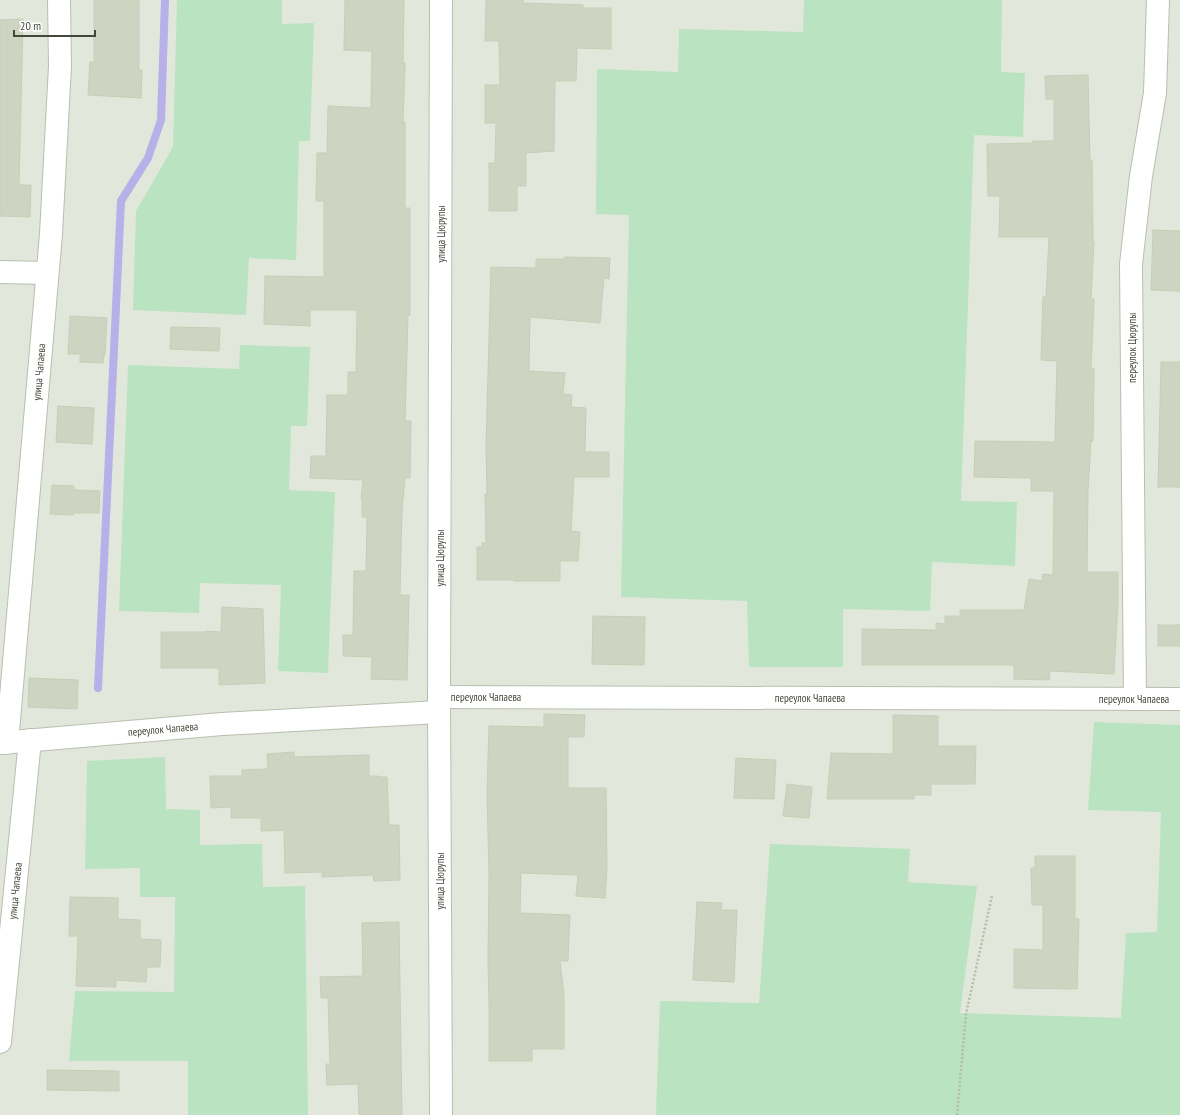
<svg xmlns="http://www.w3.org/2000/svg" width="1180" height="1115" font-family="'PT Sans Narrow',sans-serif">
<style>
.residential{fill:#e2e7db}
.green{fill:#bae3c1}
.lines{fill:none;stroke-linecap:round;stroke-linejoin:round}
.stream{stroke:#b8b0e9;stroke-width:8}
.building{fill:#ced4c2;stroke:#c6ceb6}
.minor-casing{stroke:#b9bfaf;stroke-width:24}
.path{stroke:#b4bfa2;stroke-width:2.5;stroke-dasharray:2 2;stroke-linecap:butt}
.minor{stroke:#fff;stroke-width:22}
.labels{text-anchor:middle;dominant-baseline:central;stroke-width:3.5;stroke-linejoin:round;paint-order:stroke}
.street-label{font-size:11px;fill:#43483a;stroke:#fff}
</style>
<rect width="100%" height="100%" fill="#f0f4ec"/>
<rect class="residential" x="0" y="0" width="1180" height="1115"/>
<g class="green">
<polygon points="177,0 282,0 282,24 314,23 310,141 299,141 296,260 249,258 246,315 133,310 136,211 173,147"/>
<polygon points="804,0 1002,0 1001,72 1025,73 1023,137 974,135 961,501 1017,502 1015,566 932,562 930,611 843,609 843,667 749,667 747,601 621,597 629,215 596,214 597,69 678,72 679,29 803,32"/>
<polygon points="240,345 310,347 307,426 291,426 289,490 335,492 328,673 278,671 281,585 200,583 199,613 119,611 128,365 239,369"/>
<polygon points="1094,722 1180,725 1180,1115 656,1115 660,1001 759,1003 770,844 910,849 908,882 977,886 960,1013 1121,1018 1126,933 1157,932 1161,812 1088,810"/>
<polygon points="165,757 166,809 200,810 200,845 262,844 263,887 305,886 308,1115 188,1115 188,1061 69,1061 75,991 174,992 175,897 140,897 140,868 85,869 87,761"/>
</g>
<g class="lines">
<polyline class="stream" points="98,688 121,201 148,158 161,120 165,0"/>
</g>
<g class="building">
<polygon points="94,0 139,0 139,70 142,70 141,98 88,95 90,62 94,62"/>
<polygon points="345,0 404,0 403,63 405,63 403,122 405,122 405,208 410,208 410,315 408,315 405,421 411,421 410,478 405,478 402,510 400,595 409,595 407,680 371,679 372,657 343,656 343,635 353,635 354,571 366,571 367,517 362,517 362,499 361,499 363,480 310,478 311,456 326,456 327,395 348,395 348,372 356,372 357,310 310,310 310,326 264,324 265,276 324,277 324,201 316,201 317,153 327,153 328,106 371,108 372,51 344,50"/>
<polygon points="486,0 523,0 523,3 583,5 583,8 611,8 611,49 577,48 576,81 555,81 554,151 526,153 526,186 517,186 517,211 489,211 489,163 495,163 496,123 485,123 485,85 500,85 499,41 485,41"/>
<polygon points="23,19 19,185 31,185 30,217 0,216 0,20"/>
<polygon points="1088,75 1090,160 1092,160 1093,242 1094,242 1091,299 1094,299 1091,369 1094,369 1093,441 1091,441 1088,492 1087,572 1118,572 1118,600 1114,674 1050,671 1049,680 1014,679 1014,665 862,665 862,629 936,630 936,623 945,624 945,616 960,616 960,610 1024,610 1029,579 1042,581 1043,574 1053,575 1054,491 1031,491 1031,478 974,477 975,441 1055,442 1057,361 1041,360 1043,297 1046,297 1049,237 999,237 1000,196 988,196 987,144 1033,143 1033,141 1054,141 1054,99 1046,99 1045,76"/>
<polygon points="1153,230 1180,231 1180,291 1151,290"/>
<polygon points="565,257 610,258 609,279 604,278 600,323 530,317 529,371 565,373 563,394 572,395 571,407 586,408 585,452 609,452 609,477 574,477 571,531 580,532 578,561 560,561 560,581 514,581 514,580 477,580 477,547 482,547 482,543 486,543 485,494 487,494 486,445 491,267 536,268 536,259 565,259"/>
<polygon points="70,316 107,318 105,355 104,355 103,363 80,362 80,354 68,354"/>
<polygon points="171,327 220,328 219,351 170,349"/>
<polygon points="1161,362 1180,362 1180,487 1158,487"/>
<polygon points="58,406 94,408 92,444 56,442"/>
<polygon points="52,485 74,486 74,490 100,491 99,513 73,513 73,515 50,514"/>
<polygon points="222,607 263,609 265,683 219,685 219,668 161,668 161,632 205,632 206,631 221,632"/>
<polygon points="593,616 645,617 644,665 592,664"/>
<rect x="1158" y="625" width="22" height="21"/>
<polygon points="29,678 78,680 77,709 28,707"/>
<polygon points="544,714 585,715 584,737 568,737 568,788 606,788 607,868 605,898 576,896 578,875 521,873 520,913 570,915 568,961 560,961 564,996 564,1049 532,1049 532,1061 489,1061 489,1006 488,962 489,873 487,794 489,726 544,727"/>
<polygon points="893,715 938,716 938,746 976,746 975,784 931,784 931,795 914,795 914,799 827,799 831,753 893,754"/>
<polygon points="294,752 294,757 369,755 369,776 378,776 378,777 387,777 389,825 399,825 400,880 374,881 373,875 322,877 322,872 285,873 284,830 261,831 261,818 231,818 231,807 211,808 210,776 242,776 242,770 268,769 267,754"/>
<polygon points="736,758 776,760 774,799 734,798"/>
<polygon points="787,784 812,787 809,818 783,816"/>
<polygon points="1035,856 1075,856 1075,919 1079,919 1077,989 1014,988 1014,949 1043,950 1043,905 1032,905 1031,868 1035,868"/>
<polygon points="70,897 118,898 118,919 140,920 140,939 161,940 160,967 147,967 146,982 116,980 116,987 76,986 78,936 69,936"/>
<polygon points="697,902 722,903 721,910 737,910 734,982 693,980"/>
<polygon points="399,922 402,1115 359,1115 358,1084 327,1085 326,1064 330,1064 328,998 321,998 320,977 363,976 362,923"/>
<polygon points="47,1070 119,1071 119,1091 47,1090"/>
</g>
<g class="lines">
<defs>
<g id="minor">
<polyline points="0,272 47,273"/>
<polyline points="439,697 1180,699"/>
<polyline points="1135,699 1131,264 1141,176 1155,93 1158,0"/>
<polyline points="0,743 222,724 439,712"/>
<polyline points="7,743 51,234 60,66 59,0"/>
<polyline points="0,1042 30,740"/>
<polyline points="441,1115 439,697 441,0"/>
</g>
</defs>
<use href="#minor" class="minor-casing"/>
<polyline class="path" points="957,1115 966,1014 992,896"/>
<use href="#minor" class="minor"/>
</g>
<g class="labels">
<g class="street-label">
<text transform="translate(441 234) rotate(-90)">улица Цюрупы</text>
<text transform="translate(1132 348) rotate(-90)">переулок Цюрупы</text>
<text transform="translate(39 372) rotate(-85)">улица Чапаева</text>
<text transform="translate(440 558) rotate(-90)">улица Цюрупы</text>
<text x="486" y="697">переулок Чапаева</text>
<text x="810" y="698">переулок Чапаева</text>
<text x="1134" y="699">переулок Чапаева</text>
<text transform="translate(163 729) rotate(-5)">переулок Чапаева</text>
<text transform="translate(440 881) rotate(-90)">улица Цюрупы</text>
<text transform="translate(15 891) rotate(-84)">улица Чапаева</text>
</g>
</g>
<path d="M14 30v6h81v-6" fill="none" stroke="#43483a" stroke-width="2"/>
<text x="20" y="30" font-size="12" fill="#43483a" stroke="#ffffff" stroke-width="3" paint-order="stroke">20 m</text>
</svg>
